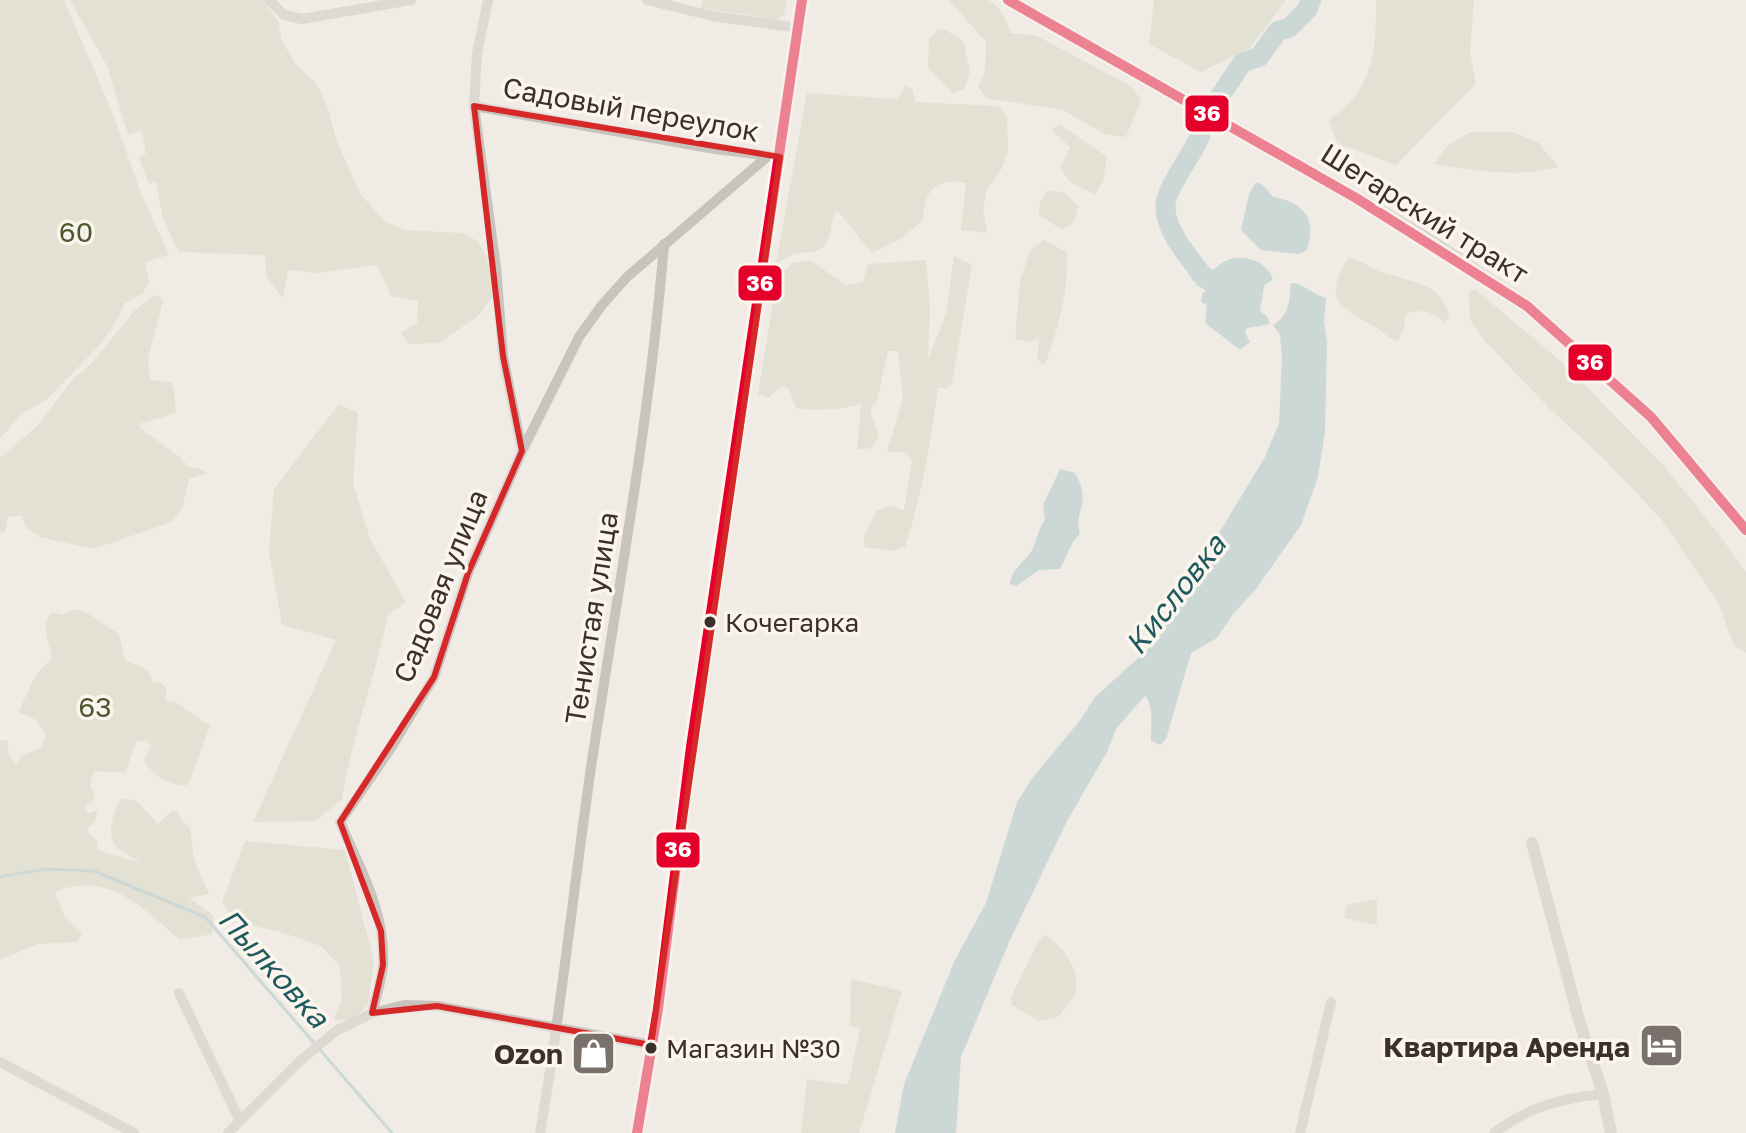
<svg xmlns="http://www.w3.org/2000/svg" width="1746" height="1133" font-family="'Golos Text',sans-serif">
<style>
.green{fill:#d1d6bf}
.water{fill:#a1c2c1}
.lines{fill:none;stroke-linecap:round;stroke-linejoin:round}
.stream{stroke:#a1c2c1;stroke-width:3}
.river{stroke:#a1c2c1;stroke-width:20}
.minor{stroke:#c9c3be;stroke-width:10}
.tertiary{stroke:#c9c3be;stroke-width:12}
.primary{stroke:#b8b1ad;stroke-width:16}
.bus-1-casing{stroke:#fbf5ee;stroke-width:16}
.bus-1{stroke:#e4002b;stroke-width:10}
.marked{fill:none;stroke:#d62828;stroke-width:6;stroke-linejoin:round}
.bus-dot{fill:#3b302b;stroke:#fbf5ee;stroke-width:3}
.labels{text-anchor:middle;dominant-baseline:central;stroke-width:7;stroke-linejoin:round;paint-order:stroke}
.bus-label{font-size:26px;fill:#3b302b;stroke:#fbf5ee;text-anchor:start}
.street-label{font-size:28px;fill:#3b302b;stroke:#fbf5ee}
.park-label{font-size:28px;fill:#4a5a2e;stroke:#fbf5ee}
.poi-label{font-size:28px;font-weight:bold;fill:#3b302b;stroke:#fbf5ee;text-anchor:end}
.water-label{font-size:30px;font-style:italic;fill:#1f5a5e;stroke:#fbf5ee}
.line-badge{stroke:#fbf5ee;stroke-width:3}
.badge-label{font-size:22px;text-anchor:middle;font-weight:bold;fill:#fff}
</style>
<rect width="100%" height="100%" fill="#f0ebe5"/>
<g class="green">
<polygon points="0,0 64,0 113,114 141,193 169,255 145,262 149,282 143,293 125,303 116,322 100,345 46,400 22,413 0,439"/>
<polygon points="70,0 262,0 278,21 282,41 296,65 316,83 328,108 337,142 361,195 386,222 404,230 463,233 477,241 487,257 495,294 478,316 439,343 409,344 401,333 417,323 418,301 391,296 377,265 316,273 288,270 283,298 266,277 265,255 180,252 176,248 162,214 156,182 149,184 139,158 146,153 142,131 128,135 107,66"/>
<polygon points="702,0 787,0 784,14 778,20 701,8"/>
<path d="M949 0H988C1001 6 1006 21 1011 33L1037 36 1131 86 1141 100 1126 137 1105 134 1063 110 986 98 978 87 985 72 986 42Z"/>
<polygon points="1154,0 1286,0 1250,48 1201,72 1149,44"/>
<path d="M1376 0H1474L1470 53 1476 84 1396 165 1337 143 1329 121C1339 112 1350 104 1357 94 1376 67 1376 31 1376 0Z"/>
<polygon points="938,29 947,31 963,41 970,70 965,88 953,94 928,67 929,39"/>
<path d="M905 86 913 90 915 102 998 106 1007 116 1008 149 1002 168 987 190 983 208 987 233 961 230 966 183C935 177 924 191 923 220L900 239 872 253 837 210C830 221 833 224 830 234 823 257 809 250 793 254 788 256 781 262 776 264L807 93 897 99Z"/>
<polygon points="1061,125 1107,157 1103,182 1095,194 1071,183 1060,168 1070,147 1051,129"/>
<path d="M1469 132H1513L1538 142 1558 167C1515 178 1476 171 1434 164L1446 147Z"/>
<polygon points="1048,190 1065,193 1078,206 1075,221 1062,230 1039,215 1040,201"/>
<path d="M1044 240 1067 252C1068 295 1059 325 1045 365L1037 360 1039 338 1029 342 1015 339 1020 281 1030 251Z"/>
<path d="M954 256 972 265 952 384 946 389 938 387C931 442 922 495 905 547L892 551 865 547 864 536 876 511 891 506 904 510 912 460 906 453 887 451 903 399 898 351H888L877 401 870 410 879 437 872 448 857 450 861 404C839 410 819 411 796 408L789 389 782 386 768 398 758 394 777 278 792 263 810 260 846 285 863 282 868 264 926 260 930 308 928 360 946 314Z"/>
<path d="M1349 257C1362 260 1372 270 1384 273 1410 281 1446 284 1449 318L1444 322C1434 312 1421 308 1406 314L1404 328 1398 341C1388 338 1385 333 1377 328 1341 307 1321 300 1349 257Z"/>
<polygon points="1475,289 1563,363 1665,467 1717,532 1746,572 1746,653 1734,646 1718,602 1661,519 1606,461 1549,408 1486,342 1470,320 1469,292"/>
<polygon points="159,295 163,301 148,358 150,380 171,382 174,389 176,413 139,424 140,428 180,457 189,467 203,470 207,473 189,479 182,508 172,522 93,549 40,537 26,527 22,516 8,517 5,532 0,533 0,458 37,426 74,378 91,364 134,311 151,297"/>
<path d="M339 404 358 413 353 483 370 539 406 602 388 615C375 678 352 736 342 799L316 821 253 822 336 640 282 625 269 552 274 489Z"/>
<path d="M76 609 87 613 119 634 125 660 148 670 153 682 161 683 167 689 165 699 171 703 174 701 210 726 188 785C168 786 154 777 144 760L151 746 146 740 136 742 125 773 95 771 91 779V789L95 793 93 801 86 806 87 813 98 810 95 822 88 828 89 834 98 842 97 850 140 863C135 858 125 854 118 848 105 836 113 812 121 799 140 796 146 813 158 824L172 811H177L183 822 190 828 194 860 209 894 189 898 214 916 212 934 180 940C144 909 107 869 55 892L64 915 82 933 77 942 38 944 0 960V741L7 740 9 754 16 765 21 757 41 747 46 735 36 720 19 712C27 693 35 671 52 659 50 644 39 623 52 612L63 615Z"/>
<polygon points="245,841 345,850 374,961 368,1005 350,1021 333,1019 342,1000 340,966 321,946 281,932 236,922 222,902"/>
<polygon points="1377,899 1377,925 1344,918 1347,905"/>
<path d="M1045 935C1064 945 1083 974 1074 996 1071 1003 1062 1011 1058 1017L1039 1021 1012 1005 1011 997 1039 940Z"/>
<polygon points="851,979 902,991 859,1133 801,1133 807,1079 848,1085 860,1029 850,1026"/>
</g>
<g class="water">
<path d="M1256 182 1263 185 1273 197C1305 202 1318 221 1306 251L1298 254 1261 250 1241 230 1249 194Z"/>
<path d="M1189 258 1198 259 1212 270C1218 267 1221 262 1228 260 1246 254 1267 262 1273 279L1264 286 1260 311 1267 316 1270 324 1247 328 1245 333 1250 342 1240 350 1205 323 1207 305 1201 302 1202 294 1205 291 1204 286 1192 280Z"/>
<path d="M1291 283C1304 283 1313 295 1326 298L1324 321 1327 343 1325 431 1318 477 1301 525 1256 589 1233 614 1217 638 1191 653 1166 739 1160 745 1151 741C1151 714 1156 700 1132 683L1126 692 1121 717 1107 752 1067 821 1010 940 961 1057 956 1133H895L904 1084 955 960 986 903 1017 802 1033 777 1082 718 1094 698 1160 638 1163 622 1178 596 1191 593 1198 586 1201 563 1265 457 1279 423 1282 357 1280 335 1273 325C1290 316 1289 300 1291 283Z"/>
<path d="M1060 469 1075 473C1093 504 1073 509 1080 534L1074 540 1060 569 1039 570 1016 586 1010 584C1012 568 1024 563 1032 550 1037 541 1036 532 1045 520L1043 505Z"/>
</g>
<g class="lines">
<polyline class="stream" points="0,877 45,869 94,871 205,917 392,1133"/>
<g class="river">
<polyline points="1220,96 1243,62 1259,57 1278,31 1290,27 1307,10 1311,0"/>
<path d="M1200 136C1191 157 1175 175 1167 197 1158 224 1190 258 1205 279"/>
<polyline points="1107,724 1157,667"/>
</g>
<g class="minor">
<polyline points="269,0 284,15 302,19 411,0"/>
<polyline points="488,0 477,54 474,106 496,267 503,356 522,451"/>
<polyline points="647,0 712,16 799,28"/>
<polyline points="474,106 715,149 772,156"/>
<polyline points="179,993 239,1119"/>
<path d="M372 1013C376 997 382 980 383 964 386 913 359 866 340 822L391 748 434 677 468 573 522 451 579 337 602 305 627 277 768 156"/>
<polyline points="0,1062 134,1133"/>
<polyline points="228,1133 301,1060 336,1031 372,1013 404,1005 437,1006 651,1045"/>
<path d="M540 1133C562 1007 574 881 593 754 619 584 650 416 664 244"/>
<polyline points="1300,1133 1331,1002"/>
<path d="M1494 1133C1527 1108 1561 1098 1603 1094"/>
</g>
<g class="tertiary">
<polyline points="1532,843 1579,1020 1603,1094 1611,1133"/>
<polyline points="637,1133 658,1009 691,747 802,0"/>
</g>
<polyline class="primary" points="1008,0 1356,198 1423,238 1527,306 1651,417 1746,530"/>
<defs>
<g id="bus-1">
<polyline points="1008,0 1356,198 1527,306 1651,417 1746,530"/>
<polyline points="637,1133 658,1009 691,747 802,0"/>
</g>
</defs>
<use href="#bus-1" class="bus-1-casing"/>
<use href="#bus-1" class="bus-1"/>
</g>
<path d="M0 0H1746V1133H0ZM474 106 780 157 651 1045 437 1006 372 1013 383 965 381 931 340 822 434 677 468 573 522 451 503 356Z" fill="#f0ebe5" fill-opacity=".55" fill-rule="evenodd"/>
<path class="marked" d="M474 106 780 157 651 1045 437 1006 372 1013 383 965 381 931 340 822 434 677 468 573 522 451 503 356Z"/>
<defs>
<symbol id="hotel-square" viewBox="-11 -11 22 22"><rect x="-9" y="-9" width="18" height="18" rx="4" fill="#7a716c" stroke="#fbf5ee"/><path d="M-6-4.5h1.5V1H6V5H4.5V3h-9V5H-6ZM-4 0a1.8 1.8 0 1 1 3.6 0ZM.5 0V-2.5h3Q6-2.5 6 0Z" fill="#fff"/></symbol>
<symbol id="shop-square" viewBox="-11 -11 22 22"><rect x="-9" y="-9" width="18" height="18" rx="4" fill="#7a716c" stroke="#fbf5ee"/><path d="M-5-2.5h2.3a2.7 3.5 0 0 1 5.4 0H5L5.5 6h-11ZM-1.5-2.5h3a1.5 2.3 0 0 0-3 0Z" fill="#fff"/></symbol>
</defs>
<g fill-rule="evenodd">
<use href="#hotel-square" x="1636" y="1020" width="51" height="51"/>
<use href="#shop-square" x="568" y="1028" width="51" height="51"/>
</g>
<g class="bus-dot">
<circle cx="710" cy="622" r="7"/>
<circle cx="651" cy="1048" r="7"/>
</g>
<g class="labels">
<g class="bus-label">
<text x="725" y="622">Кочегарка</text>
<text x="666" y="1048">Магазин №30</text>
</g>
<g class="street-label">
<text transform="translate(631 109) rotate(10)">Садовый переулок</text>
<text transform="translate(1425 213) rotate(32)">Шегарский тракт</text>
<text transform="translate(440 586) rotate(-68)">Садовая улица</text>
<text transform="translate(591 618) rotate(-81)">Тенистая улица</text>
</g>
<g class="park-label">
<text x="76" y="231">60</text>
<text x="95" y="706">63</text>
</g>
<g class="poi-label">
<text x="1630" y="1046">Квартира Аренда</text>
<text x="563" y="1053">Ozon</text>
</g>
<g class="water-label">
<text transform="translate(1175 594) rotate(-52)">Кисловка</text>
<text transform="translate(274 968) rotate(48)">Пылковка</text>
</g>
</g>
<g class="line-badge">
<rect x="1184" y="94" width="46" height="39" rx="8" fill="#e4002b"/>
<rect x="737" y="264" width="46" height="38" rx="8" fill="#e4002b"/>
<rect x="1567" y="343" width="46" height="39" rx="8" fill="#e4002b"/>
<rect x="655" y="831" width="46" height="38" rx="8" fill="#e4002b"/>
</g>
<g class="badge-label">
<text x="1207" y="121">36</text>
<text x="760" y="291">36</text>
<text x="1590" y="370">36</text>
<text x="678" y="857">36</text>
</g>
</svg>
